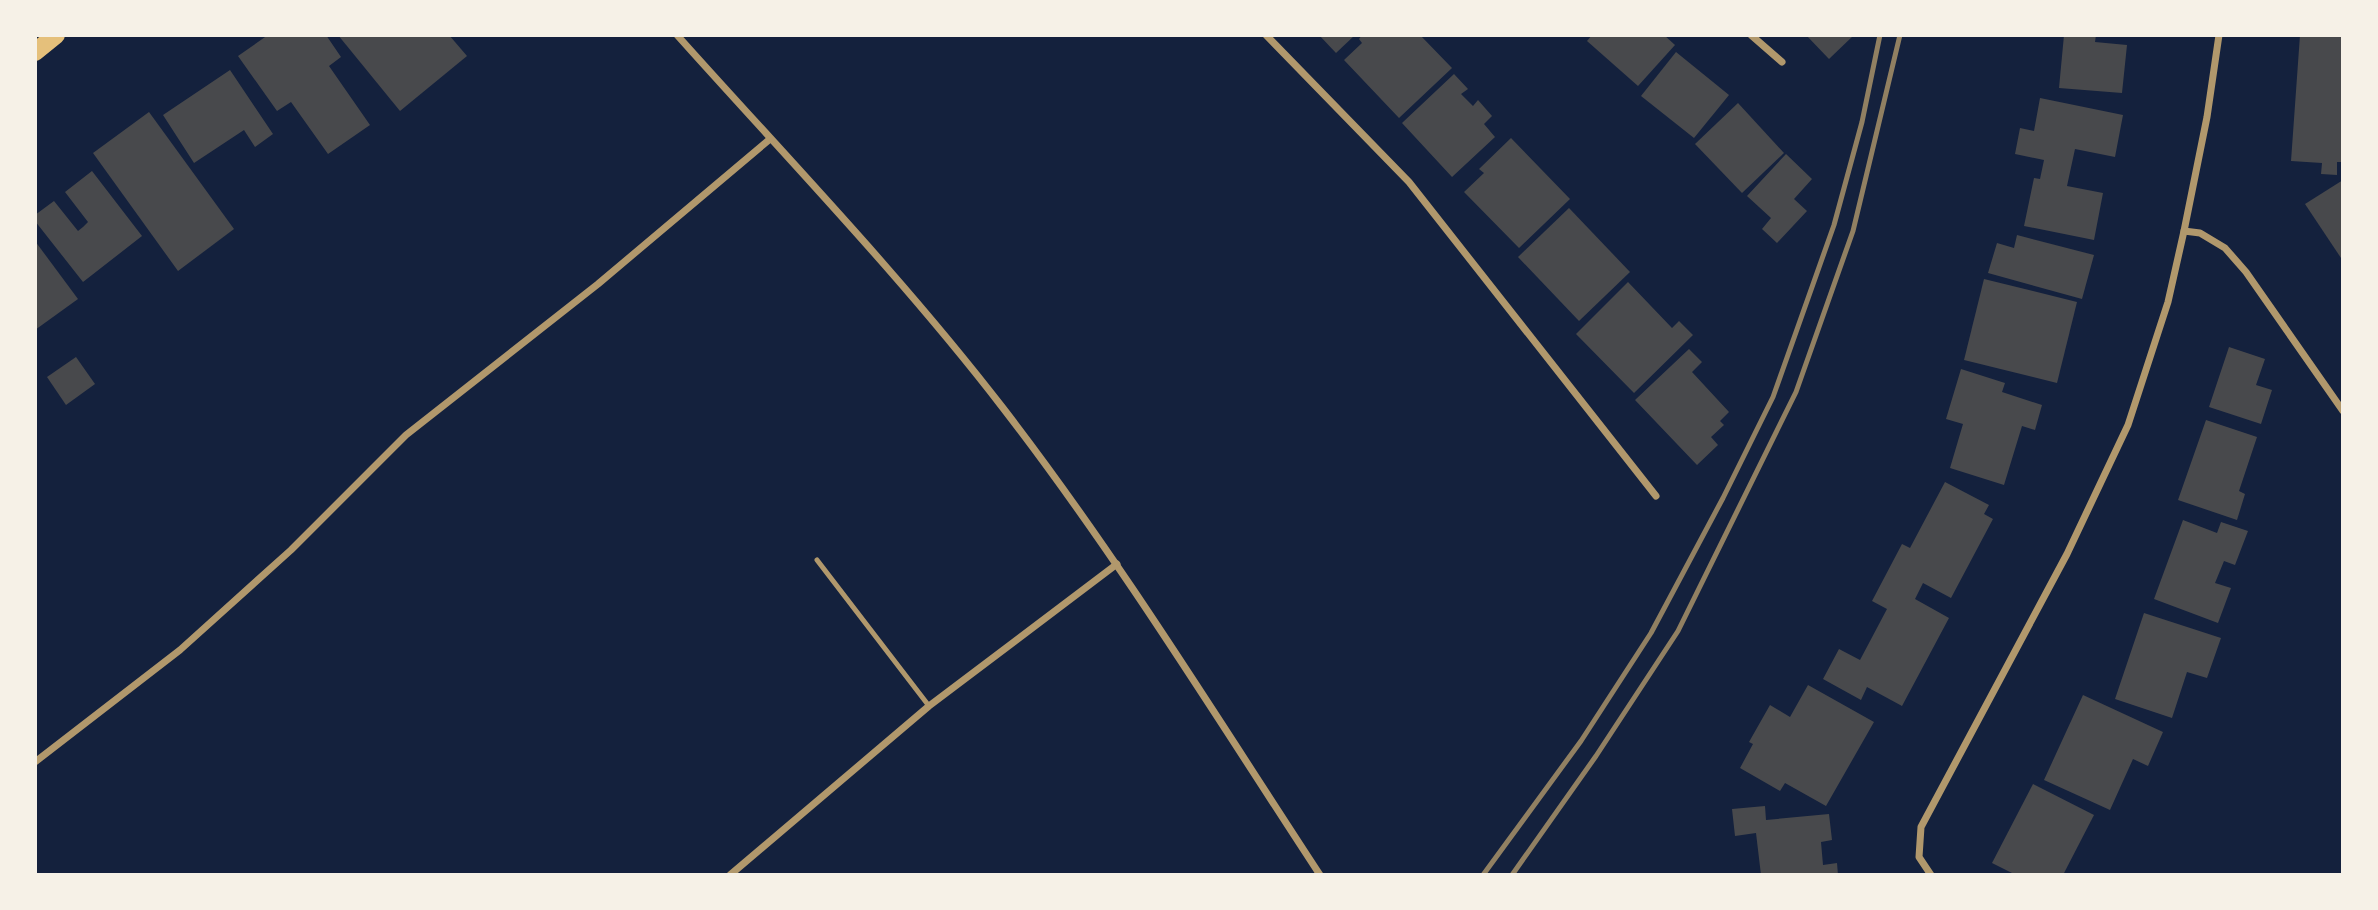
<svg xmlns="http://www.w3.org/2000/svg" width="2378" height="910" font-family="'Public Sans',sans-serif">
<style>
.building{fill:#48494c}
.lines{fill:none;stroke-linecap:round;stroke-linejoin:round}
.service{stroke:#b1986c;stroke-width:5}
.minor{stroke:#b1986c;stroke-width:7}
.primary{stroke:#e5c07b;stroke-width:18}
.rail{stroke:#918062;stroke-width:5}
</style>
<rect width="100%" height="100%" fill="#14213d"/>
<g class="building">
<polygon points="268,35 326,35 341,57 329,66 370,125 328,154 291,102 277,111 238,56"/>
<polygon points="338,35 449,35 467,56 400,111"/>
<polygon points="1319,35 1355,35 1336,53"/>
<polygon points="1362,35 1420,35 1452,68 1399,118 1344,60 1362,43 1359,39"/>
<polygon points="1592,35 1664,35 1675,45 1638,86 1587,41"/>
<polygon points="1806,35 1854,35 1829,59"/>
<polygon points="2064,35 2096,35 2095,42 2127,45 2122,93 2059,88"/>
<polygon points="2300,35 2343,35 2343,162 2337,162 2337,175 2321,174 2322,163 2291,161"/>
<polygon points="1676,52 1729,95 1694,138 1641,96"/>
<polygon points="230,70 273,134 255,147 244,130 194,163 163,115"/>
<polygon points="1454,74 1468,89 1461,94 1473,106 1478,100 1492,116 1484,124 1495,137 1452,177 1402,123"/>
<polygon points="2040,98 2123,115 2115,157 2075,149 2067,186 2103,193 2094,240 2024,226 2034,178 2040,179 2044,160 2015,154 2020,128 2034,131"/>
<polygon points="1738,103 1784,153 1742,193 1695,144"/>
<polygon points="149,112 234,229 178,271 93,153"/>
<polygon points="1511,138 1570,199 1519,248 1464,192 1484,173 1479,169"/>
<polygon points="1786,154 1812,179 1794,199 1807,211 1777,243 1762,229 1771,218 1747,196"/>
<polygon points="92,171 142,236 83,282 35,221 35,215 54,201 78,231 83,227 88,222 65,192"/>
<polygon points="2343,180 2343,261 2305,204"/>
<polygon points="1569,208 1630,272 1579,321 1518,257"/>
<polygon points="2017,235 2094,255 2082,299 1988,273 1997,243 2014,248"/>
<polygon points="35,241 78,299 35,330"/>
<polygon points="1984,279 2077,302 2057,383 1964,360"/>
<polygon points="1628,282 1672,328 1679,321 1693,335 1634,393 1576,334"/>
<polygon points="2229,347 2265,359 2256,385 2272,390 2261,424 2209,407"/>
<polygon points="1689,349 1702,362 1692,372 1729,412 1720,421 1724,425 1711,437 1718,445 1697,465 1635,400"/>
<polygon points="76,357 95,384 66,405 47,377"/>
<polygon points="1961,369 2005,383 2002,392 2042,405 2035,430 2022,426 2004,485 1950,468 1963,424 1946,419"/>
<polygon points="2206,420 2257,437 2239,491 2245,494 2237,520 2178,500"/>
<polygon points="1945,482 1989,505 1984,514 1993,519 1951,598 1923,583 1915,599 1949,618 1902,706 1867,687 1861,700 1823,679 1839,649 1860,660 1887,609 1872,601 1902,544 1910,548"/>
<polygon points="2183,520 2217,533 2221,522 2248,531 2235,565 2224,561 2215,583 2231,588 2218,623 2154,599"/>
<polygon points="2144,613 2221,638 2207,678 2187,672 2172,718 2115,699"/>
<polygon points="1808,685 1874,722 1826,806 1785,783 1780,791 1740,768 1753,744 1749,742 1770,705 1790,717"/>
<polygon points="2083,695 2163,732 2148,766 2133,759 2110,810 2044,780"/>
<polygon points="2033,784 2094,815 2063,875 2016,875 1992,863"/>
<polygon points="1765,806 1766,820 1829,814 1832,840 1821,842 1823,865 1837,863 1838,875 1761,875 1756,833 1735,836 1732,809"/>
</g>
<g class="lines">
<polyline class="service" points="817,560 929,706"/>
<g class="minor">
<path d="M677 35C787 158 902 277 1003 408 1118 557 1217 718 1320 875"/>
<polyline points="1266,35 1409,182 1656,496"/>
<polyline points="1751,35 1782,62"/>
<polyline points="2184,231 2200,233 2225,248 2246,272 2343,411"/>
<polyline points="35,762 180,650 291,550 406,435 598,284 770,139"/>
<polyline points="730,875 929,706 1117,564"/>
<polyline points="1931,875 1919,857 1921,827 2067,554 2128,425 2168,302 2184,231 2207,117 2219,35"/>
</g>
<polyline class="primary" points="35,52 56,35"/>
<g class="rail">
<polyline points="1483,875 1581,741 1651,633 1723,498 1773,397 1834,225 1862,122 1880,35"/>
<polyline points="1512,875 1596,756 1678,631 1796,392 1853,231 1900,35"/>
</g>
</g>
<rect width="2378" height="910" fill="none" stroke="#f6f1e7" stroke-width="74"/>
</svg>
